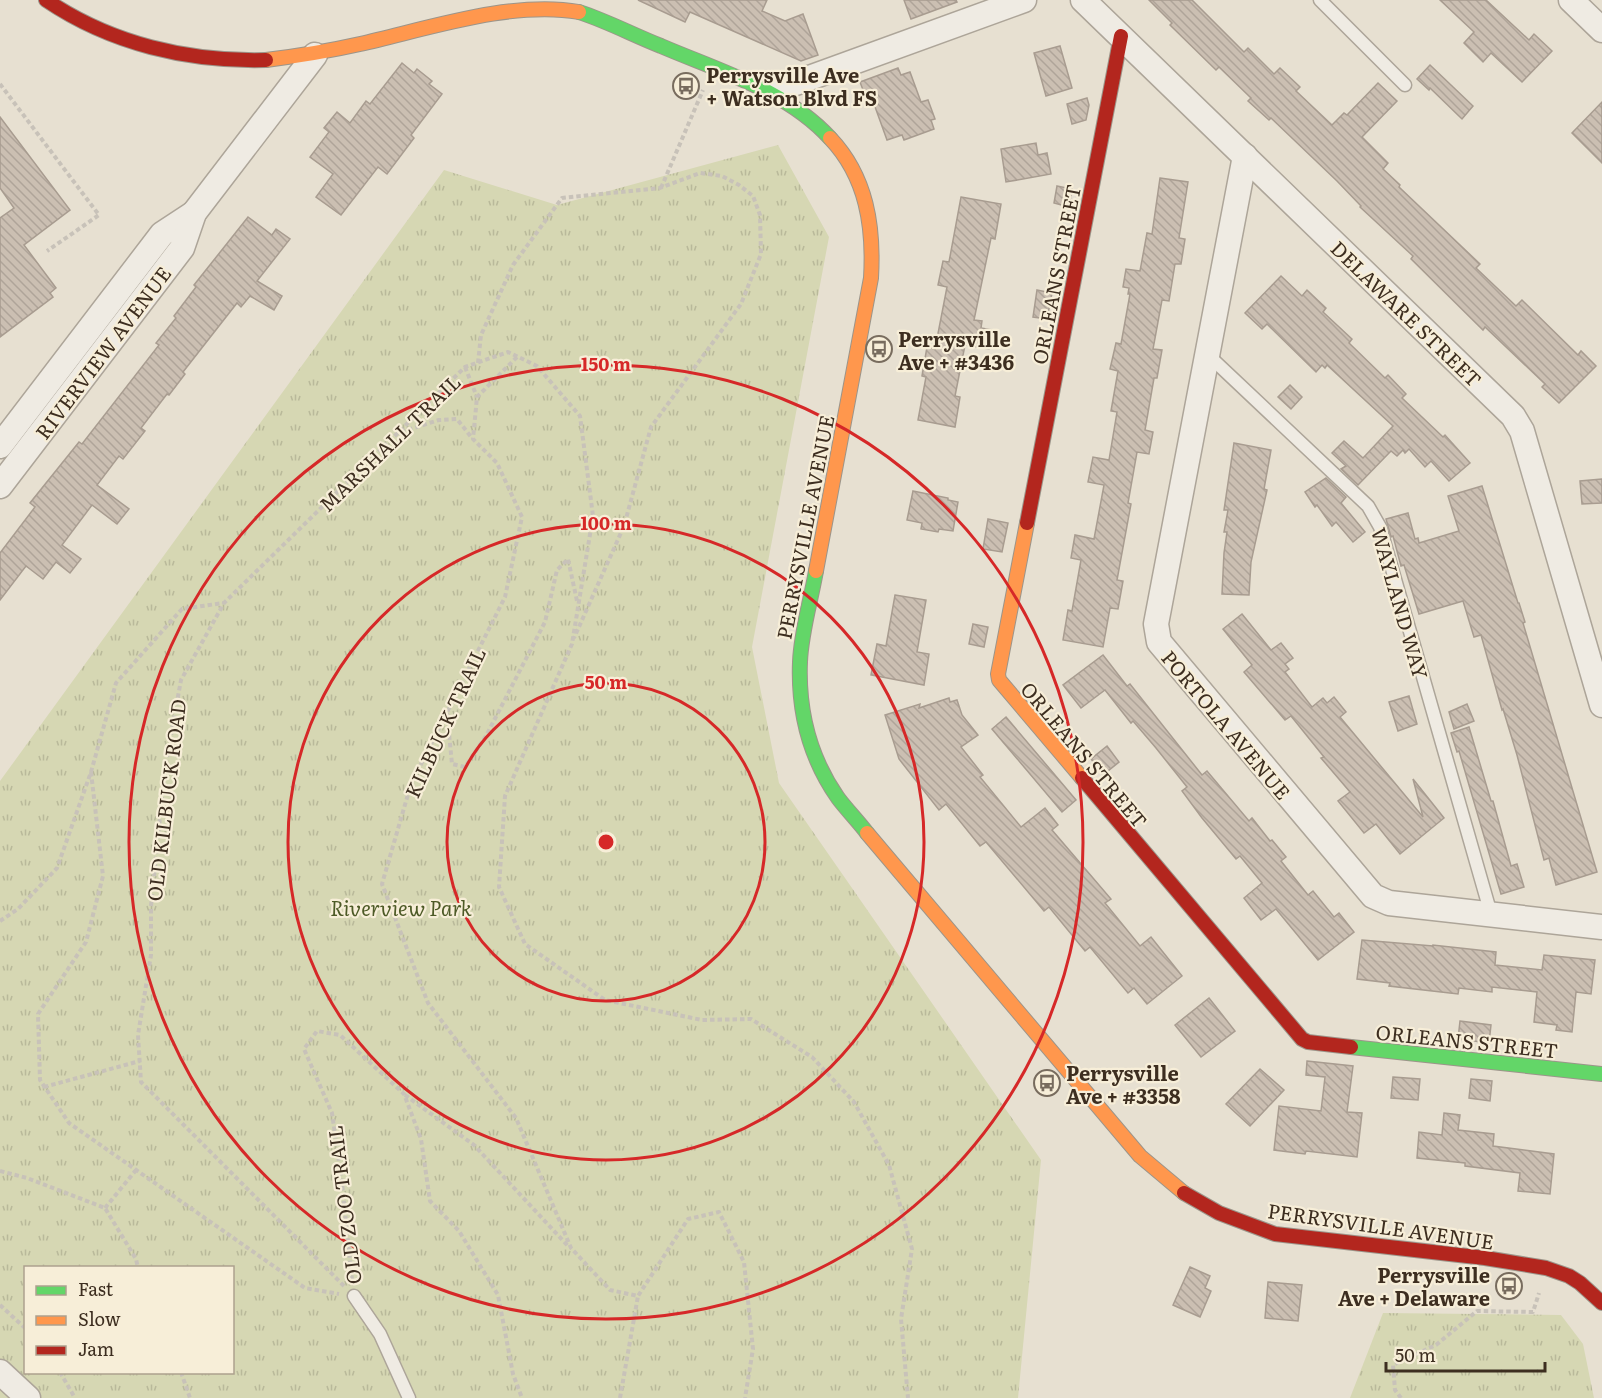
<svg xmlns="http://www.w3.org/2000/svg" width="1602" height="1398" font-family="Literata,serif">
<style>
.park{fill:url(#park-tufts);fill-rule:evenodd}
.building{fill:url(#building-back-hatch);stroke:#a89c90;stroke-width:1.5}
.lines{fill:none;stroke-linecap:round;stroke-linejoin:round}
.lane-casing{stroke:#ada599;stroke-width:15}
.street-casing{stroke:#ada599;stroke-width:27}
.fast-casing{stroke:#9c958a;stroke-width:16}
.slow-casing{stroke:#9c958a;stroke-width:16}
.jam-casing{stroke:#9c958a;stroke-width:16}
.path{stroke:#c8c2b9;stroke-width:4;stroke-dasharray:4.5 3;stroke-linecap:butt}
.lane{stroke:#efebe3;stroke-width:12}
.street{stroke:#efebe3;stroke-width:24}
.fast{stroke:#63d668;stroke-width:14}
.slow{stroke:#ff974d;stroke-width:14}
.jam{stroke:#b3261e;stroke-width:14}
.ring{fill:none;stroke:#d62828;stroke-width:3}
.labels{text-anchor:middle;dominant-baseline:central;stroke-width:4.5;stroke-linejoin:round;paint-order:stroke}
.poi-label{font-size:20px;font-weight:bold;fill:#3d2e20;stroke:#f7eed8;text-anchor:start}
.street-label{font-size:20px;fill:#3d2e20;stroke:#f7eed8}
.park-label{font-size:20px;font-style:italic;fill:#4d5a26;stroke:#f7eed8}
.centre{fill:#d62828;stroke:#f7eed8;stroke-width:3}
.ring-label{font-size:18px;text-anchor:middle;font-weight:bold;fill:#d62828;stroke:#f7eed8;stroke-width:4.5;stroke-linejoin:round;paint-order:stroke}
</style>
<defs>
<pattern id="park-tufts" width="24" height="20" patternUnits="userSpaceOnUse" patternTransform="scale(1.5)"><rect width="24" height="20" fill="#d6d7b3"/><path d="M3 7l-1-3M5 7V3M7 7l1-3M15 17l-1-3M17 17v-4M19 17l1-3" fill="none" stroke="#b9b99a"/></pattern>
<pattern id="building-back-hatch" width="6" height="6" patternUnits="userSpaceOnUse" patternTransform="scale(1.5)"><rect width="6" height="6" fill="#cbbfb2"/><path d="M-1 5l2 2M0 0l6 6M5-1l2 2" fill="none" stroke="#afa499"/></pattern>
</defs>
<rect width="100%" height="100%" fill="#e7e0d1"/>
<g class="park">
<path d="M778 145 829 237 752 647 779 783 1041 1160 1018 1398H0V781L444 170 557 205ZM26 1268H232V1372H26Z"/>
<polygon points="1383,1313 1561,1315 1583,1344 1594,1398 1350,1398"/>
</g>
<g class="building">
<polygon points="638,0 767,0 762,11 785,21 803,14 818,55 801,61 690,12 685,22"/>
<polygon points="904,0 956,0 957,2 911,19"/>
<polygon points="1149,0 1192,0 1244,52 1248,48 1274,74 1280,68 1300,87 1296,91 1332,125 1344,113 1347,115 1378,83 1397,101 1362,137 1388,163 1383,169 1400,185 1399,187 1480,264 1476,268 1516,306 1522,300 1578,355 1581,351 1596,366 1559,403 1542,387 1545,384 1485,327 1483,330 1411,259 1413,256 1360,207 1361,206 1337,181 1271,118 1269,120 1248,101 1251,98 1219,67 1216,70 1170,25 1172,23"/>
<polygon points="1440,0 1486,0 1529,40 1534,34 1552,51 1522,82 1491,53 1483,62 1464,43 1474,32"/>
<polygon points="1060,46 1072,88 1046,96 1034,53"/>
<polygon points="402,63 414,73 417,69 432,81 429,84 442,94 411,135 414,138 387,174 378,167 341,215 316,197 333,174 310,157 329,132 324,128 337,112 350,123 366,101 370,104"/>
<polygon points="1430,65 1473,106 1462,119 1430,88 1429,90 1417,79"/>
<polygon points="898,68 901,75 910,72 921,102 928,100 935,119 931,120 934,129 904,140 902,135 887,140 874,104 869,106 860,82"/>
<polygon points="1087,98 1089,105 1086,120 1072,124 1067,104"/>
<polygon points="1602,102 1602,163 1572,133"/>
<polygon points="0,117 70,210 24,245 56,288 50,293 53,297 0,337 0,218 14,208 0,188"/>
<polygon points="1036,143 1038,155 1047,153 1051,174 1006,182 1001,149"/>
<polygon points="1160,178 1188,182 1179,238 1185,239 1181,264 1175,264 1169,301 1162,300 1153,349 1162,350 1157,378 1154,378 1145,430 1153,432 1149,454 1137,452 1128,503 1131,504 1117,580 1123,581 1118,609 1110,608 1103,647 1063,640 1068,610 1072,611 1081,560 1071,558 1075,535 1094,539 1104,485 1088,482 1093,457 1109,460 1117,412 1111,411 1118,371 1110,369 1116,343 1121,344 1130,294 1128,294 1129,288 1123,287 1126,269 1140,271 1147,233 1152,234"/>
<polygon points="1057,186 1072,189 1069,207 1054,203"/>
<polygon points="961,197 1001,204 995,239 991,238 974,320 982,321 981,328 993,330 989,349 965,345 955,396 960,397 955,427 918,420 926,377 922,376 927,347 935,349 947,287 938,285 943,261 949,262"/>
<polygon points="248,217 272,235 276,229 290,239 257,281 282,296 274,310 250,296 241,307 237,303 183,372 185,374 169,395 167,394 141,428 145,431 123,459 119,456 97,485 129,509 117,524 92,505 62,545 81,559 70,573 56,562 43,579 26,566 0,600 0,553 35,507 30,503 79,442 82,444 159,345 156,343 176,318 174,316 196,287 194,285"/>
<polygon points="1281,276 1302,296 1307,290 1326,308 1323,312 1352,339 1349,343 1385,378 1388,375 1406,394 1402,398 1443,437 1445,435 1470,463 1449,481 1431,461 1425,467 1409,449 1405,453 1403,450 1397,456 1391,451 1358,485 1341,469 1346,466 1332,453 1344,441 1363,458 1393,426 1327,365 1325,368 1322,365 1316,372 1267,324 1262,329 1245,313"/>
<polygon points="1037,290 1052,293 1047,319 1033,317"/>
<polygon points="1290,385 1302,397 1291,409 1278,397"/>
<polygon points="1234,443 1271,450 1264,489 1267,490 1251,562 1249,595 1222,594 1224,553 1227,532 1224,532 1228,510 1224,510"/>
<polygon points="1326,478 1346,497 1341,503 1365,532 1353,542 1336,522 1332,526 1317,505 1315,507 1305,492"/>
<polygon points="1602,479 1602,503 1582,504 1580,481"/>
<polygon points="1482,486 1518,603 1519,603 1525,622 1523,623 1597,872 1556,885 1549,858 1544,860 1517,755 1503,709 1502,710 1481,635 1474,637 1463,601 1419,614 1404,565 1401,566 1393,536 1391,537 1386,519 1408,513 1415,539 1418,538 1419,543 1459,531 1448,496"/>
<polygon points="913,491 948,498 948,500 958,502 953,531 939,529 938,532 921,529 922,523 907,520"/>
<polygon points="988,519 1008,523 1002,552 983,549"/>
<polygon points="895,595 926,600 917,652 929,654 924,685 871,675 877,644 886,646"/>
<polygon points="1242,614 1271,650 1281,643 1293,658 1285,664 1289,669 1285,672 1312,707 1323,698 1327,703 1334,697 1346,712 1340,717 1423,817 1413,779 1444,818 1400,854 1376,824 1364,833 1338,801 1350,792 1321,758 1324,757 1291,716 1285,720 1244,672 1252,665 1223,629"/>
<polygon points="973,624 988,627 984,647 969,644"/>
<polygon points="1103,655 1127,686 1130,684 1202,775 1207,771 1249,821 1252,818 1270,841 1272,840 1286,857 1281,861 1308,895 1313,891 1334,917 1339,913 1354,932 1318,960 1276,909 1261,920 1244,898 1262,883 1240,856 1236,859 1202,818 1182,791 1187,787 1156,748 1133,721 1131,723 1105,690 1081,708 1063,685"/>
<polygon points="1409,696 1417,724 1398,731 1389,702"/>
<polygon points="949,698 950,702 957,700 962,715 978,735 961,747 983,775 980,777 1021,827 1045,808 1058,825 1052,830 1111,899 1105,903 1140,946 1151,937 1182,976 1147,1004 1134,988 1128,993 1090,947 1085,951 1049,907 1044,911 986,842 980,846 946,804 939,810 899,759 885,715 920,704 919,708"/>
<polygon points="1467,704 1474,721 1454,729 1449,712"/>
<polygon points="1006,717 1076,800 1062,812 992,729"/>
<polygon points="1469,727 1491,801 1493,801 1511,866 1517,864 1524,887 1501,894 1459,751 1457,752 1451,733"/>
<polygon points="1107,746 1119,762 1103,775 1091,759"/>
<polygon points="1362,940 1433,946 1433,945 1496,952 1495,965 1542,970 1544,955 1595,960 1591,994 1576,992 1572,1032 1556,1030 1557,1025 1534,1022 1537,992 1492,987 1492,992 1459,988 1458,994 1389,986 1390,983 1357,979"/>
<polygon points="1209,998 1235,1031 1201,1057 1175,1025"/>
<polygon points="1460,1021 1491,1025 1489,1043 1458,1039"/>
<polygon points="1307,1061 1353,1066 1347,1112 1362,1113 1357,1157 1306,1151 1305,1154 1274,1150 1279,1106 1321,1111 1325,1077 1306,1075"/>
<polygon points="1260,1069 1284,1090 1250,1126 1226,1104"/>
<polygon points="1393,1077 1420,1079 1418,1100 1391,1098"/>
<polygon points="1471,1079 1492,1081 1490,1101 1469,1098"/>
<polygon points="1444,1113 1460,1115 1458,1130 1494,1134 1493,1146 1554,1154 1550,1194 1518,1191 1520,1173 1465,1166 1465,1163 1417,1158 1419,1132 1442,1135"/>
<polygon points="1190,1267 1210,1276 1205,1288 1211,1291 1200,1317 1173,1305"/>
<polygon points="1268,1282 1302,1285 1298,1321 1265,1318"/>
</g>
<g class="lines">
<defs>
<g id="lane">
<polyline points="1320,0 1405,85"/>
<polyline points="1207,354 1368,506 1380,527 1491,914"/>
<polyline points="354,1296 380,1334 409,1398"/>
</g>
<g id="street">
<polyline points="1083,0 1513,416 1522,431 1602,705"/>
<polyline points="1571,0 1602,30"/>
<polyline points="768,93 1024,0"/>
<polyline points="1245,156 1156,624 1159,642 1373,896 1389,903 1602,927"/>
<polyline points="0,446 162,234 194,213"/>
<polyline points="0,486 182,248 194,213 315,55"/>
<polyline points="0,1372 28,1398"/>
</g>
<g id="fast">
<path d="M579 12C607 21 633 35 661 46 719 71 786 90 830 138"/>
<path d="M816 571C811 600 801 633 800 662 798 711 810 758 838 798 847 810 858 821 867 833"/>
<polyline points="1351,1047 1602,1074"/>
</g>
<g id="slow">
<path d="M266 60C298 56 329 51 360 44 427 29 512 0 579 12"/>
<polyline points="1027,523 998,674 999,680 1082,778"/>
<path d="M816 571 871 278C874 227 867 177 830 138"/>
<polyline points="867,833 1140,1156 1184,1193"/>
</g>
<g id="jam">
<path d="M46 0C111 44 188 62 266 60"/>
<polyline points="1027,523 1121,36"/>
<polyline points="1082,778 1302,1039 1308,1042 1351,1047"/>
<polyline points="1184,1193 1219,1213 1275,1234 1485,1258 1546,1268 1569,1276 1580,1283 1602,1303"/>
</g>
</defs>
<use href="#lane" class="lane-casing"/>
<use href="#street" class="street-casing"/>
<use href="#fast" class="fast-casing"/>
<use href="#slow" class="slow-casing"/>
<use href="#jam" class="jam-casing"/>
<g class="path">
<polyline points="0,84 99,215 47,251"/>
<polyline points="661,188 703,90"/>
<polyline points="517,357 477,397 473,439 497,463 522,517 505,597 411,784 382,884 428,1003 516,1118 571,1248 610,1290 638,1296 688,1219 719,1212 744,1262 753,1349 745,1398"/>
<polyline points="478,363 481,335 513,265 562,198 660,188 700,173 722,176 739,185 753,196 760,215 761,254 741,304 651,427 624,526 574,638"/>
<polyline points="465,367 477,397"/>
<polyline points="401,432 439,420 457,419 472,438"/>
<polyline points="447,713 452,764 465,767 486,736 545,622 557,570 568,559 577,601"/>
<polyline points="91,772 103,876 86,942 38,1014 40,1080 69,1123 305,1288 339,1294"/>
<polyline points="0,921 18,909 57,868 91,772 116,683 182,609 223,603"/>
<polyline points="44,1087 140,1061"/>
<polyline points="405,1095 474,1145 568,1246"/>
<polyline points="0,1171 27,1178 105,1208 136,1259 138,1268"/>
<polyline points="105,1208 136,1170"/>
<polyline points="352,1280 342,1183 332,1113 304,1049 317,1031 340,1035 404,1094 421,1139 430,1201 459,1231 498,1295 513,1374 522,1398"/>
<polyline points="344,1286 141,1082 138,1035 151,955 151,906 165,768 181,680 224,603 465,367 508,352 537,366 580,416 593,516 572,644 505,796 499,887 525,944 605,1000 702,1020 751,1019 812,1057 854,1102 889,1165 912,1249 901,1319 908,1398"/>
<polyline points="0,1305 26,1329"/>
<polyline points="60,1372 75,1398"/>
<polyline points="181,1372 190,1398"/>
<polyline points="620,1398 638,1296"/>
<polyline points="1401,1398 1395,1390 1393,1365 1436,1345 1477,1311 1533,1312 1539,1293"/>
</g>
<use href="#lane" class="lane"/>
<use href="#street" class="street"/>
<use href="#fast" class="fast"/>
<use href="#slow" class="slow"/>
<use href="#jam" class="jam"/>
</g>
<g class="ring">
<circle cx="606" cy="842" r="159"/>
<circle cx="606" cy="842" r="318"/>
<circle cx="606" cy="842" r="477"/>
</g>
<defs>
<symbol id="bus-ring" viewBox="-11 -11 22 22"><circle r="9.5" fill="#f7eed8" stroke="#786c5e" stroke-width="1.5"/><path d="M-5-6H5V4H4V6H2V4H-2V6H-4V4H-5ZM-3.5-4V0h7V-4ZM-3.5 1.2v1.5H-2V1.2ZM2 1.2v1.5H3.5V1.2Z" fill="#786c5e"/></symbol>
</defs>
<g fill-rule="evenodd">
<use href="#bus-ring" x="671" y="71" width="30" height="30"/>
<use href="#bus-ring" x="864" y="334" width="30" height="30"/>
<use href="#bus-ring" x="1032" y="1068" width="30" height="30"/>
<use href="#bus-ring" x="1494" y="1271" width="30" height="30"/>
</g>
<g class="labels">
<g class="poi-label">
<text x="706" y="74">Perrysville Ave<tspan x="706" dy="23">+ Watson Blvd FS</tspan></text>
<text x="898" y="338">Perrysville<tspan x="898" dy="23">Ave + #3436</tspan></text>
<text x="1066" y="1072">Perrysville<tspan x="1066" dy="23">Ave + #3358</tspan></text>
<text x="1490" y="1274" text-anchor="end">Perrysville<tspan x="1490" dy="23">Ave + Delaware</tspan></text>
</g>
<g class="street-label">
<text transform="translate(1055 274) rotate(-79)">ORLEANS STREET</text>
<text transform="translate(1407 313) rotate(44)">DELAWARE STREET</text>
<text transform="translate(102 352) rotate(-53)">RIVERVIEW AVENUE</text>
<text transform="translate(389 442) rotate(-44)">MARSHALL TRAIL</text>
<text transform="translate(804 527) rotate(-79)">PERRYSVILLE AVENUE</text>
<text transform="translate(1401 603) rotate(74)">WAYLAND WAY</text>
<text transform="translate(444 722) rotate(-65)">KILBUCK TRAIL</text>
<text transform="translate(1227 724) rotate(50)">PORTOLA AVENUE</text>
<text transform="translate(1085 754) rotate(50)">ORLEANS STREET</text>
<text transform="translate(165 800) rotate(-83)">OLD KILBUCK ROAD</text>
<text transform="translate(1467 1040) rotate(6)">ORLEANS STREET</text>
<text transform="translate(343 1205) rotate(-97)">OLD ZOO TRAIL</text>
<text transform="translate(1381 1225) rotate(8)">PERRYSVILLE AVENUE</text>
</g>
<g class="park-label">
<text x="401" y="907">Riverview Park</text>
</g>
</g>
<circle cx="606" cy="842" r="9" class="centre"/>
<g class="ring-label">
<text x="606" y="371">150 m</text>
<text x="606" y="530">100 m</text>
<text x="606" y="689">50 m</text>
</g>
<rect x="24" y="1266" width="210" height="108" fill="#f7eed8" stroke="#ada18e" stroke-width="1.5"/>
<rect x="36" y="1286" width="30" height="9" fill="#63d668" stroke="#ada18e" stroke-width="1.5"/>
<text x="78" y="1296" font-size="18" fill="#3d2e20">Fast</text>
<rect x="36" y="1316" width="30" height="9" fill="#ff974d" stroke="#ada18e" stroke-width="1.5"/>
<text x="78" y="1326" font-size="18" fill="#3d2e20">Slow</text>
<rect x="36" y="1346" width="30" height="9" fill="#b3261e" stroke="#ada18e" stroke-width="1.5"/>
<text x="78" y="1356" font-size="18" fill="#3d2e20">Jam</text>
<path d="M1386 1362v9h159v-9" fill="none" stroke="#3d2e20" stroke-width="3"/>
<text x="1395" y="1362" font-size="18" fill="#3d2e20" stroke="#f7eed8" stroke-width="4.5" paint-order="stroke">50 m</text>
</svg>
